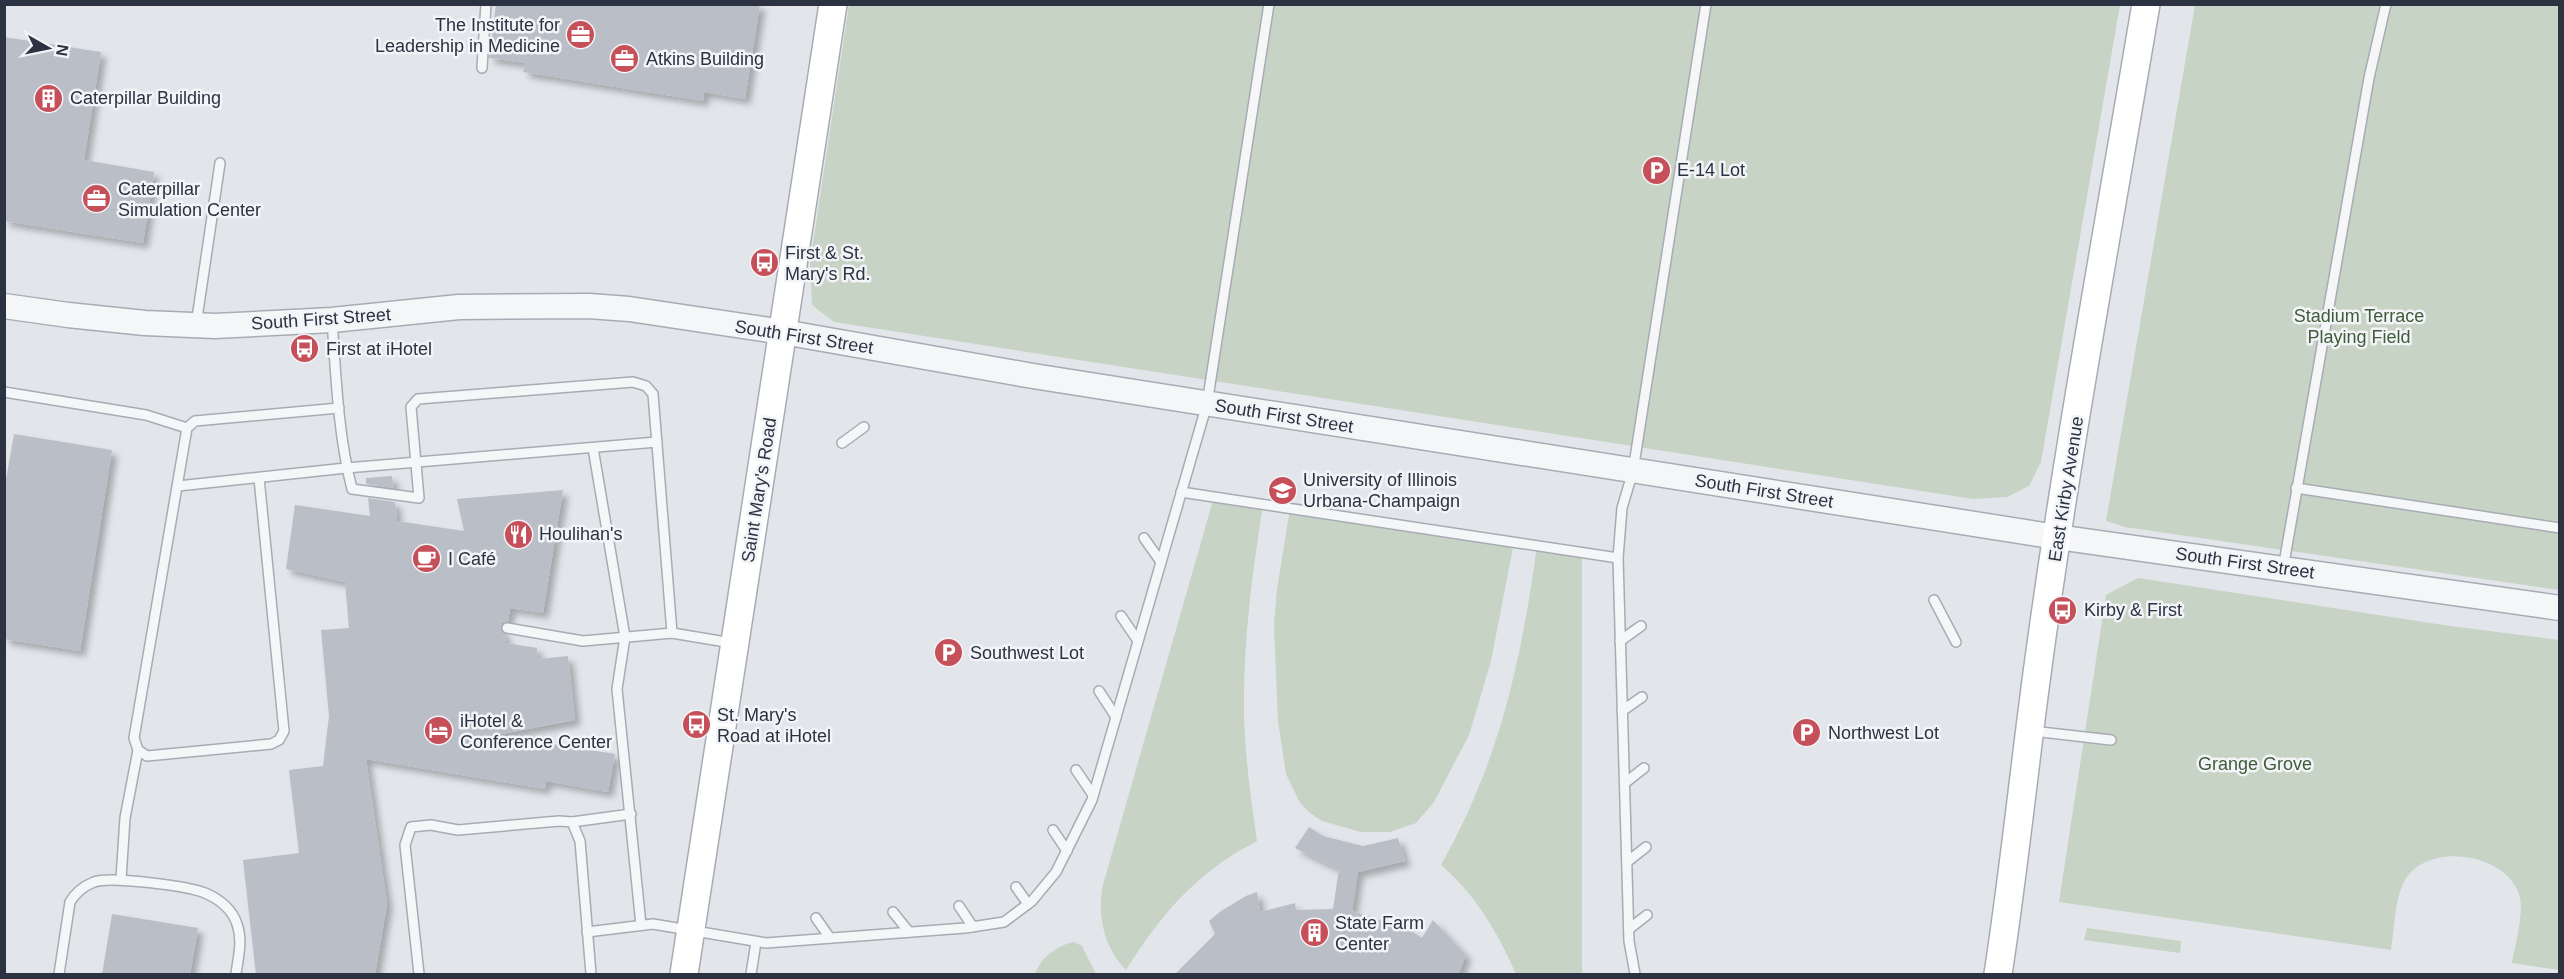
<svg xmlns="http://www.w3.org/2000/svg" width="2564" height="979" font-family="Helvetica,sans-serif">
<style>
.green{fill:#c7d3c4}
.building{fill:#babec6;filter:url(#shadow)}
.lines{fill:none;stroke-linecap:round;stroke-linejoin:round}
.service-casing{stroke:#a7acb4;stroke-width:12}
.tertiary-casing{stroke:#a7acb4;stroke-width:27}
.secondary-casing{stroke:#a7acb4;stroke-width:30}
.service{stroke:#f5f6f8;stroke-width:9}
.tertiary{stroke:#f5f6f8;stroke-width:24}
.secondary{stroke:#fff;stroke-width:27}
.labels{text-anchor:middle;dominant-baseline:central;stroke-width:5;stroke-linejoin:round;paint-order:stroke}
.poi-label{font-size:18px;fill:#2b3241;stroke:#f2f4f7;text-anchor:start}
.park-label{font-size:18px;fill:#3e5c39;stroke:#f2f4f7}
.street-label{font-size:18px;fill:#2b3241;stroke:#f2f4f7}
</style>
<defs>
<filter id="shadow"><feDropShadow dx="5.5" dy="5.5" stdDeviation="3" flood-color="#0004"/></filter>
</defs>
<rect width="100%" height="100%" fill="#e2e5ea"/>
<g class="green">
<polygon points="849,5 2120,5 2041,462 2029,486 2007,497 1973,499 834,322 812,305 810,263"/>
<polygon points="2195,5 2559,5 2559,590 2125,527 2106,521"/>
<path d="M1214 497 1263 505C1252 574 1243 644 1244 714 1245 757 1251 799 1257 841 1197 872 1162 913 1126 970 1104 947 1098 919 1102 888Z"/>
<polygon points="1290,509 1514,542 1491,661 1469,735 1434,802 1416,823 1390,832 1361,832 1322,821 1310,813 1300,803 1286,774 1278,721 1274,625 1277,589"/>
<path d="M1537 546 1582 553V972L1580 974H1516C1498 933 1476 895 1441 865 1499 762 1521 663 1537 546Z"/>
<path d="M2138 578 2443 625 2559 640V970L2512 963C2515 946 2525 910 2519 894 2505 852 2425 841 2404 882 2395 898 2394 931 2391 950L2059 902 2106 595Z"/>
<polygon points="2087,928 2181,941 2180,953 2084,940"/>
<path d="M1074 942 1082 946 1096 974H1035C1041 957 1056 946 1074 942Z"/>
</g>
<g class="building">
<polygon points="496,4 760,4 745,99 704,92 703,101 523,72 525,63 489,58"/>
<polygon points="4,37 101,52 84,160 154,172 143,243 4,221"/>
<polygon points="14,434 112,450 80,651 4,639 4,491"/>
<polygon points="392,476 394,488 366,484 366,478"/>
<polygon points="563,490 543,613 510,608 508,621 502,623 500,627 502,633 506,635 505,643 537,648 538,659 568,656 575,720 496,735 615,754 608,792 546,781 545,789 366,759 387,904 375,975 256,975 243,860 299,853 289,770 323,766 329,716 321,630 349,628 345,582 286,569 295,505 370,516 368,498 395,502 397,521 464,531 457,499"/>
<polygon points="1309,827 1323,836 1363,846 1398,838 1405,861 1358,872 1352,911 1391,924 1393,920 1422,938 1433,920 1466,955 1458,975 1174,975 1215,934 1209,921 1221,911 1246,896 1257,892 1260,912 1295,903 1296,910 1333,909 1339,869 1295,848"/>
<polygon points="112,914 198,928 190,975 102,975"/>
</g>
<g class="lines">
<defs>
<g id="service">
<polyline points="482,68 486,4"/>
<path d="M332 320C336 376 338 435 352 489L419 498 411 407 418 399 633 382 646 386 653 394 672 633"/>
<polyline points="196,325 220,163"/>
<polyline points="4,392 146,415 187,428"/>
<polyline points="842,443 864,427"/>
<polyline points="593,448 625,637 617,689 641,925"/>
<polyline points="259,478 284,731 279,740 271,744 147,756 138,750 134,738 187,428 195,421 339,408"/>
<polyline points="178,486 346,468 657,442"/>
<polyline points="2296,488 2560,528"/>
<polyline points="1181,492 1618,558"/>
<polyline points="1144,538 1161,562"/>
<polyline points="2283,569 2369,78 2386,4"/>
<polyline points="1934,600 1956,642"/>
<polyline points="1121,616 1138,641"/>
<polyline points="507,628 583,641 672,633 732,643"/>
<polyline points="1620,641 1641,626"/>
<polyline points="1099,691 1116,717"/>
<polyline points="1622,711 1642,697"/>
<polyline points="2032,731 2111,740"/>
<polyline points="1076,770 1093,795"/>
<polyline points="1625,783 1644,768"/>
<polyline points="572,822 631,814"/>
<polyline points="1053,830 1067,851"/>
<polyline points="1627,862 1646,847"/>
<polyline points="121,879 125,818 138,750"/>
<polyline points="1016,887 1028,904"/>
<polyline points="959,906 973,927"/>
<polyline points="893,912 909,932"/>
<polyline points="816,918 830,938"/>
<polyline points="1629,929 1647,915"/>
<polyline points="587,932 653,924 766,943 965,928 1004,922 1032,901 1056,872 1092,800 1207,404 1269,4"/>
<path d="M59 974 70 902C76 892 84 886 94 882 111 876 188 886 205 893 219 899 232 909 237 924 243 941 238 958 236 974"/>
<polyline points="419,974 405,845 411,827 431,825 458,830 559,821 572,822 580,841 591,974"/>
<polyline points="751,974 756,942"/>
<polyline points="1635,974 1629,941 1618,558 1622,508 1633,471 1706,4"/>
</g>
<polyline id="tertiary" points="4,306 68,315 145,323 215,326 332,320 459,307 589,306 629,309 783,332 1033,376 2057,537 2560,608"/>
<g id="secondary">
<polyline points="684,974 833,4"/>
<path d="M1998 974C2013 877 2023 779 2036 681 2066 455 2108 230 2146 4"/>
</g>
</defs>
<use href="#service" class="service-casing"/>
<use href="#tertiary" class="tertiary-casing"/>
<use href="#secondary" class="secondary-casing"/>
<use href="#service" class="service"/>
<use href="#tertiary" class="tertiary"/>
<use href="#secondary" class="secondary"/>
</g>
<defs>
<symbol id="office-disc" viewBox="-11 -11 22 22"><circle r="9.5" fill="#c6505a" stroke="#f2f4f7"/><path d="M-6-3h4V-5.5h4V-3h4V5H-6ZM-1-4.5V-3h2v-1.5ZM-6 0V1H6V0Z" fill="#fff"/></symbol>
<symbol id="building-disc" viewBox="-11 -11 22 22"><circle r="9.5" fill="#c6505a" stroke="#f2f4f7"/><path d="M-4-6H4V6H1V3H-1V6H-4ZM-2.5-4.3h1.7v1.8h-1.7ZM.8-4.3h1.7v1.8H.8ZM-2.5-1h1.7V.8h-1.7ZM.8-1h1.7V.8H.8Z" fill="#fff"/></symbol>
<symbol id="parking-disc" viewBox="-11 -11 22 22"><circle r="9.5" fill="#c6505a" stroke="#f2f4f7"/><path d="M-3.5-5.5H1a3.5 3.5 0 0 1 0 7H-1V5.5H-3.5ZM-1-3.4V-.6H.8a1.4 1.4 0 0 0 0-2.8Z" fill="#fff"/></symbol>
<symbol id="bus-disc" viewBox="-11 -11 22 22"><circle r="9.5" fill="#c6505a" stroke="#f2f4f7"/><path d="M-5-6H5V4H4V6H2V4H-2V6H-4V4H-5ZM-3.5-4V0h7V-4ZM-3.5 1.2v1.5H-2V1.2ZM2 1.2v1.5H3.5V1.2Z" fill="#fff"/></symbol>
<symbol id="university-disc" viewBox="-11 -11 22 22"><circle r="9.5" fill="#c6505a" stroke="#f2f4f7"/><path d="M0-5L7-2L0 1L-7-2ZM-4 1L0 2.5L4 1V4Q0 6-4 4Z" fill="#fff"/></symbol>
<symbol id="restaurant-disc" viewBox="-11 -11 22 22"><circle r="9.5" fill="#c6505a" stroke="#f2f4f7"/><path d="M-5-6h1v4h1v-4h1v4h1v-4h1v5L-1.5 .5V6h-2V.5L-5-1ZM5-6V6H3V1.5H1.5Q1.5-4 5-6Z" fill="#fff"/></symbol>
<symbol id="cafe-disc" viewBox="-11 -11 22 22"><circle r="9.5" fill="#c6505a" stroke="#f2f4f7"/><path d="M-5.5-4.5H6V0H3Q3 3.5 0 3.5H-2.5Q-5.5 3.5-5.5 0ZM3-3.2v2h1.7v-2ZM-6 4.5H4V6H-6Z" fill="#fff"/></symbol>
<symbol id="hotel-disc" viewBox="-11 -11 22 22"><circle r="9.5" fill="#c6505a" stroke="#f2f4f7"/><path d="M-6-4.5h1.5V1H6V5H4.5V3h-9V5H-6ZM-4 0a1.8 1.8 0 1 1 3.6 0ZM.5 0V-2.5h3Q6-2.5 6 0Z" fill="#fff"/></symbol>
</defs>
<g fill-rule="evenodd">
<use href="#office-disc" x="564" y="18" width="33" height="33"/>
<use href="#office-disc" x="608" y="42" width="33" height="33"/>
<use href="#building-disc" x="32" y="82" width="33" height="33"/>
<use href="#parking-disc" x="1640" y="154" width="33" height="33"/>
<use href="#office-disc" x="80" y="182" width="33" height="33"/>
<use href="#bus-disc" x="748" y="246" width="33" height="33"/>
<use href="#bus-disc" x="288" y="332" width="33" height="33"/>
<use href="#university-disc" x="1266" y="474" width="33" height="33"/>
<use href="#restaurant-disc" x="502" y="518" width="33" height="33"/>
<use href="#cafe-disc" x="410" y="542" width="33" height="33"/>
<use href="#bus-disc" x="2046" y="594" width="33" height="33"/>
<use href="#parking-disc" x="932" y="636" width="33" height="33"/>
<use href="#bus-disc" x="680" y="708" width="33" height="33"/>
<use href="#hotel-disc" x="422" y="714" width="33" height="33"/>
<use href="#parking-disc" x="1790" y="716" width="33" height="33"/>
<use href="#building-disc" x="1298" y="916" width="33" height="33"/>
</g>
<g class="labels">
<g class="poi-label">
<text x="560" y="25" text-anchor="end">The Institute for<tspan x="560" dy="21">Leadership in Medicine</tspan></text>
<text x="646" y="59">Atkins Building</text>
<text x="70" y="98">Caterpillar Building</text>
<text x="1677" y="170">E-14 Lot</text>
<text x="118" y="189">Caterpillar<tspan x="118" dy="21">Simulation Center</tspan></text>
<text x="785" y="253">First &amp; St.<tspan x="785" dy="21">Mary's Rd.</tspan></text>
<text x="326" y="349">First at iHotel</text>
<text x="1303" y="480">University of Illinois<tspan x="1303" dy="21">Urbana-Champaign</tspan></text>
<text x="539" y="534">Houlihan's</text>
<text x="448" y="559">I Café</text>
<text x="2084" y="610">Kirby &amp; First</text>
<text x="970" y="653">Southwest Lot</text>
<text x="717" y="715">St. Mary's<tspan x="717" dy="21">Road at iHotel</tspan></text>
<text x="460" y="721">iHotel &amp;<tspan x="460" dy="21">Conference Center</tspan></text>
<text x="1828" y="733">Northwest Lot</text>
<text x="1335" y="923">State Farm<tspan x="1335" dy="21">Center</tspan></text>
</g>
<g class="park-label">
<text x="2359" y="316">Stadium Terrace<tspan x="2359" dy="21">Playing Field</tspan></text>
<text x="2255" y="764">Grange Grove</text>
</g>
<g class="street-label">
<text transform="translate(321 319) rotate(-4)">South First Street</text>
<text transform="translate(804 337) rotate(9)">South First Street</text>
<text transform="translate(1284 416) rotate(9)">South First Street</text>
<text transform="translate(2066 489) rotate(-81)">East Kirby Avenue</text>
<text transform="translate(759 490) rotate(-81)">Saint Mary's Road</text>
<text transform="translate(1764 491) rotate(9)">South First Street</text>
<text transform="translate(2245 563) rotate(8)">South First Street</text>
</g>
</g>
<rect width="2564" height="979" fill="none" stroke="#2b3241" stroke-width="12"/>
<g transform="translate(48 48) rotate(99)" stroke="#f2f4f7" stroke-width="4.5" paint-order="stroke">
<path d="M0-4.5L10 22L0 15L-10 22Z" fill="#2b3241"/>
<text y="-9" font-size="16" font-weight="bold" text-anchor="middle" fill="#2b3241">N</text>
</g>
</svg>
